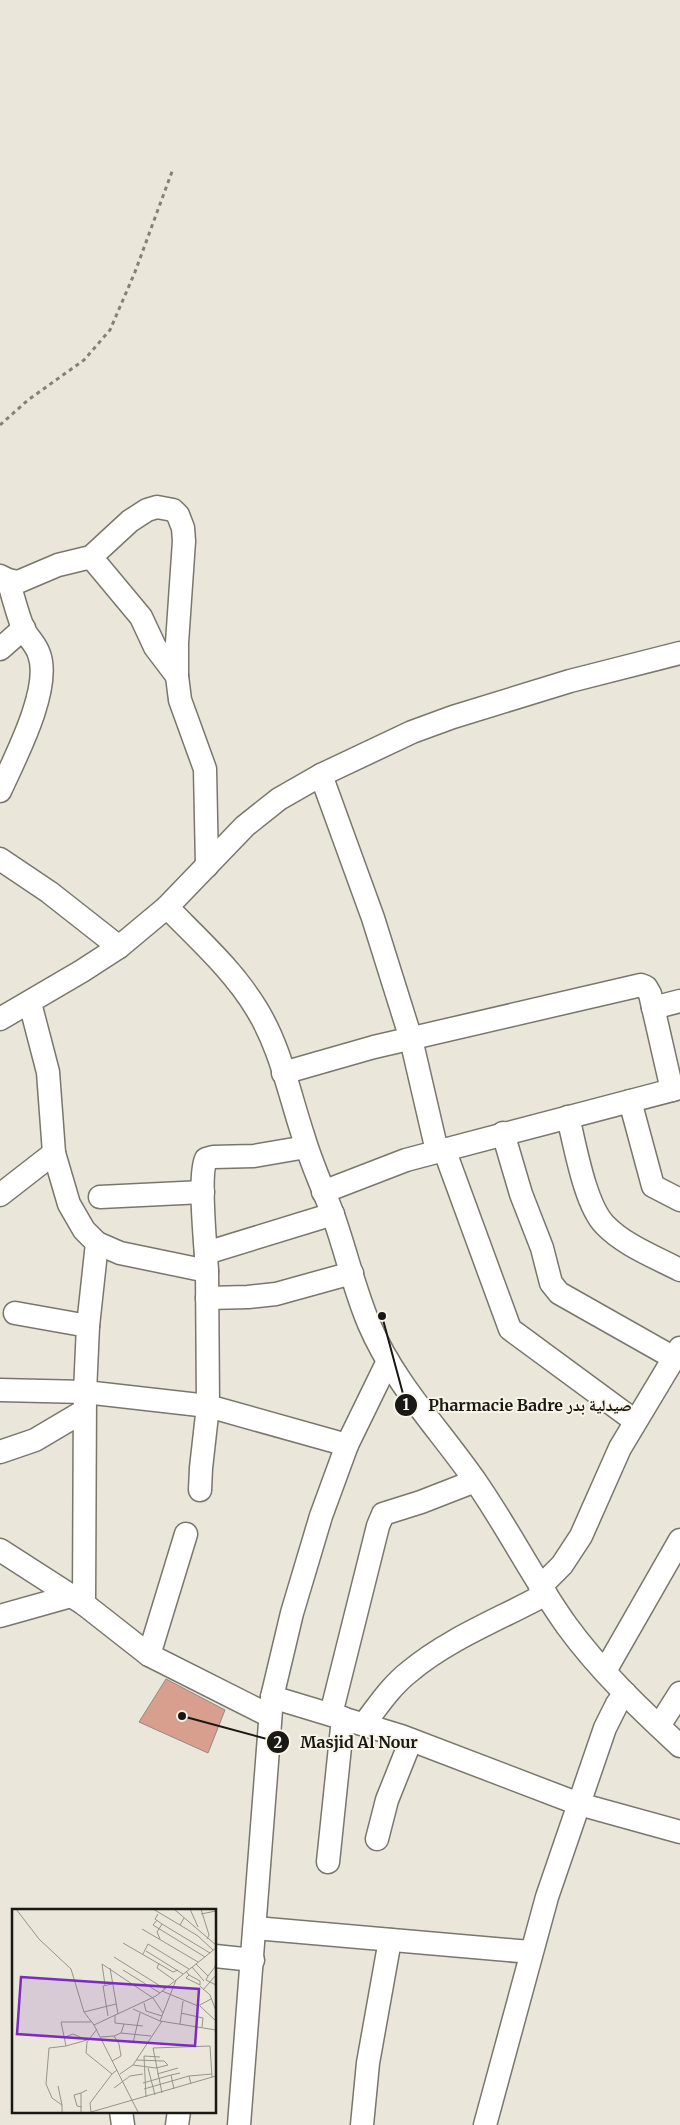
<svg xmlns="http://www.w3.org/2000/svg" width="680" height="2125" font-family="Merriweather,'Noto Naskh Arabic',serif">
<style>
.building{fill:#d89f8e;stroke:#958884}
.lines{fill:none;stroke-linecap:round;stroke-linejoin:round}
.minor-casing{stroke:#79766b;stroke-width:25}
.path{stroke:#838179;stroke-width:3;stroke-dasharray:4 4;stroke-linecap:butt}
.minor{stroke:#fff;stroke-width:22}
.inset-road{fill:none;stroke:#96948b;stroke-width:1}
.view{fill:#7b2cbf;fill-opacity:0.15;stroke:#7b2cbf;stroke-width:2.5}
.inset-edge{fill:none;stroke:#191814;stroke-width:2.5}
.leader{fill:none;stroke:#191814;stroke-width:2}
.callout-dot{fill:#191814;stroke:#f8f4e7;stroke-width:2}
.mark-label{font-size:15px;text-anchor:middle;font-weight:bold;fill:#fff}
.callout-label{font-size:16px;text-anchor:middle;font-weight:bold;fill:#191814;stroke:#f8f4e7;stroke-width:4;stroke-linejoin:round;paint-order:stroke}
</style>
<rect width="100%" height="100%" fill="#eae7da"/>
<polygon class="building" points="166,1679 225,1710 208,1753 139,1722"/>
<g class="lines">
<defs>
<g id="minor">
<polyline points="91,557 141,617 155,647 177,676"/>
<polyline points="0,576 8,580 18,582 58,565 91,557 130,521 147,510 157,507 173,510 178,515 183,528 184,541 177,643 177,676 180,700 205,769 207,866"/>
<polyline points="0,649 24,628"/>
<polyline points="321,775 373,918 411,1039 437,1151"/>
<path d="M0 791C15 758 52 688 39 654 36 644 27 637 23 628 17 613 13 596 8 580"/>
<polyline points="0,859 49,892 119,947"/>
<polyline points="167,907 245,826 279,799 321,775 412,732 453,717 570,681 680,653"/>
<polyline points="653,1008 680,1001"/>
<path d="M0 1019 82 971 119 947 167 907C198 939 233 970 256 1008 280 1046 289 1093 303 1135 311 1163 323 1188 333 1215 346 1251 354 1289 369 1324 394 1383 440 1430 476 1482 508 1528 534 1580 567 1626 599 1670 640 1709 680 1746"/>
<polyline points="283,1073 374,1047 641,985 646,987 650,994 672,1090"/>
<polyline points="630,1101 653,1186 680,1200"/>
<path d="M568 1117C575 1145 585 1205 605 1225 624 1245 655 1257 680 1270"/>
<polyline points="503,1133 521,1194 542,1248 551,1283 559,1293 674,1358"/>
<polyline points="444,1149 510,1329 635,1421"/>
<polyline points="54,1153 69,1204 84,1230 97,1243 120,1253 207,1271 208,1406 201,1468 200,1490"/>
<polyline points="323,1192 406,1160 680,1088"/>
<polyline points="0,1195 54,1153 48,1072 30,1003"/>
<polyline points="100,1197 203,1192"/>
<polyline points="206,1253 333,1214"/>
<path d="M207 1271C206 1249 198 1176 206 1159L213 1157 254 1156 306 1147"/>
<polyline points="207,1298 248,1297 276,1294 352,1273"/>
<polyline points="15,1313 88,1326"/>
<polyline points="0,1390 85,1392 208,1406 347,1445"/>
<polyline points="0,1452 35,1440 84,1411"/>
<polyline points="0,1550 84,1604 149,1655 270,1716"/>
<polyline points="540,1587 562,1565 581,1536 620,1448 680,1348"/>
<polyline points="84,1604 85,1392 88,1326 97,1243"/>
<polyline points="0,1616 71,1596"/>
<polyline points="149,1655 186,1534"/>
<polyline points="605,1671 680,1540"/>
<polyline points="272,1697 401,1736 579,1804 680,1832"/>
<polyline points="331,1714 378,1526 383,1514 421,1502 475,1481"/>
<path d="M364 1724C378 1706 391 1686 409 1672 448 1639 500 1619 546 1594"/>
<polyline points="659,1726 680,1693"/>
<polyline points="377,1839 387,1800 411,1740"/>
<polyline points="328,1862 343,1718"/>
<polyline points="255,1928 530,1952"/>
<polyline points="215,1956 253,1960"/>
<polyline points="121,2111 123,2125"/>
<polyline points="177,2125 179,2111"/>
<polyline points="239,2125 272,1697 292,1613 321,1516 347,1445 388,1361"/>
<polyline points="362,2125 368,2063 390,1940"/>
<polyline points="485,2125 547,1897 605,1728 617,1704 625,1693"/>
</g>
</defs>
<use href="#minor" class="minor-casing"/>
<polyline class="path" points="0,425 28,400 84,360 110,330 135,272 173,169"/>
<use href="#minor" class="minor"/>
</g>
<g transform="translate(12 1909)">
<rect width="204" height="204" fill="#eae7da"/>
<path class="inset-road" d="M4 0 27 30 59 60 72 103 82 116M141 0 168 16M162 0 204 36M178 0 186 18M189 0 197 26 195 30M146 5 143 10 150 15 145 23 148 30M189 5 204 2M172 9 168 16 186 27 201 41M145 11 141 16 193 48M150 15 198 44M130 20 186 53M111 34 161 63 166 61M134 42 171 65M131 45 136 35 177 60M102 48 153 80M147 54 145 59 162 71M90 55 141 89M90 55 93 76M184 55 196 67 203 58 204 51M180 58 192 72M98 59 106 105M111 61 148 84M174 62 177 66 174 69 188 76V72L177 66M196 67 194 71 204 76M188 77 198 86 204 102M191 81 204 66M150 82 186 97 199 90M141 89 151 104M132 94 134 102 150 107M188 97 204 112M121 100 148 112 204 121M72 103 104 95M169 104 191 109 190 118M103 106V114L112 115M96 107 91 77 100 75M148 112 164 71M168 115 171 92M85 120 75 133 74 144 100 165 105 161M109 124 139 127M102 127 109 124 112 115 131 117M53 128 61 125 75 131M89 128 102 127 107 135 109 147 100 152M121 134 128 104M54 137 75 131M121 156 144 159 156 156 152 152 124 151M136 159 143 186M108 165 121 156 150 112M145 165 166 159M131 174 159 166M179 175 177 167 200 165M46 177 50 196M102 179 118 167 131 165M132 180 177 167M162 180 159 166 168 164M69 184 62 186 65 197 70 198M150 184 141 139 198 137 200 168M134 188 132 147 148 148M50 203V196L40 189 34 175 37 139 54 137 49 113H79M69 203V184L75 181M79 203 204 167M79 203 78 194 100 165M126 203 82 116 144 87 204 39"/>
<path class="view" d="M9 68 187 80 183 137 5 125Z"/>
<rect width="204" height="204" class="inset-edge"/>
</g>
<path class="leader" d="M382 1316L406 1405M182 1716L278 1742"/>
<g class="callout-dot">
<circle cx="382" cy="1316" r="5"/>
<circle cx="182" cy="1716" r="5"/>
<circle cx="406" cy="1405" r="12"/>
<circle cx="278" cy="1742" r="12"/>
</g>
<g class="mark-label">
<text x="406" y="1410">1</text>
<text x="278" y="1748">2</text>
</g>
<g class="callout-label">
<text x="530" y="1411">Pharmacie Badre صيدلية بدر</text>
<text x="359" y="1748">Masjid Al Nour</text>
</g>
</svg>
